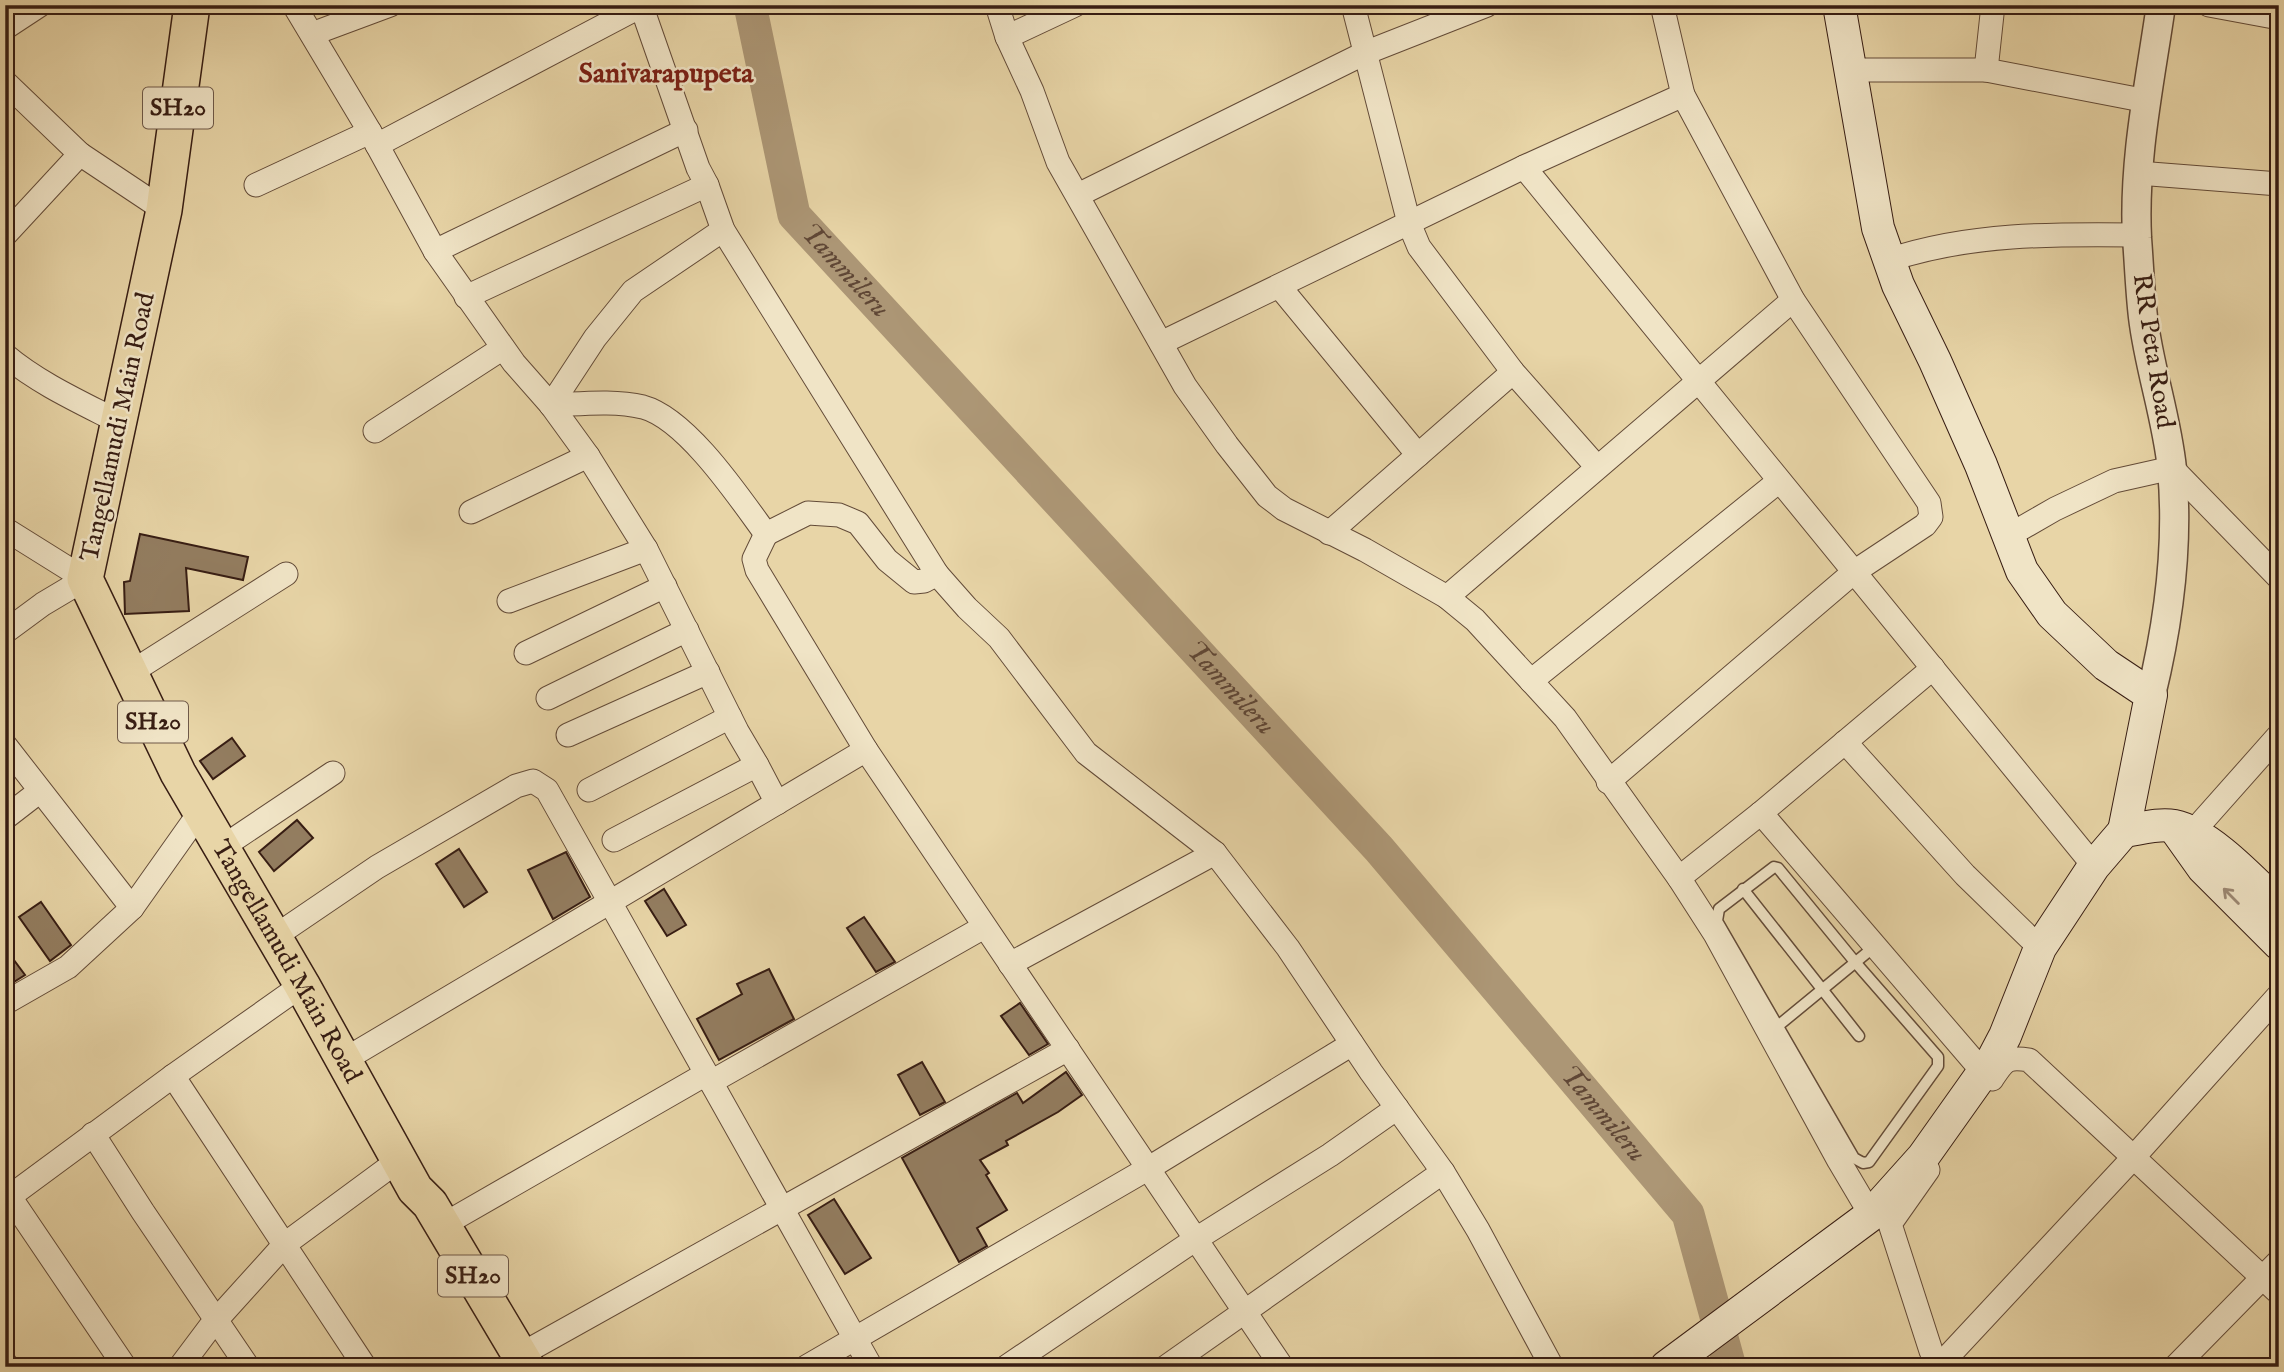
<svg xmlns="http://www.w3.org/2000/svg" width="2284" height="1372" font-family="'IM FELL English',serif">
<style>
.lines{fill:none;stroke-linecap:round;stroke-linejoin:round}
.river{stroke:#ac9675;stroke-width:33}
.building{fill:#937d60;stroke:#371d13;stroke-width:2}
.service-casing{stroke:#634b38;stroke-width:13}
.minor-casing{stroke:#634b38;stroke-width:25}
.tertiary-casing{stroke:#634b38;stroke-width:31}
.secondary-casing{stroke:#371d13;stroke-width:34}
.primary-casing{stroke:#371d13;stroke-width:38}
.service{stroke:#f0e4c6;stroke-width:10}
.minor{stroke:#f0e4c6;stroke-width:23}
.tertiary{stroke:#f0e4c6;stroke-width:28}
.secondary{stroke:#f0e4c6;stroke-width:32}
.primary{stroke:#e8d5a7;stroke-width:35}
.oneway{stroke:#9d8a75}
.labels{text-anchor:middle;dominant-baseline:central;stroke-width:5;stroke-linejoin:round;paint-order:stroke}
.shield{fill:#f0e4c6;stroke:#6e5949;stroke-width:2}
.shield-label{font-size:24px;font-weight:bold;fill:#371d13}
.street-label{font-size:26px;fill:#371d13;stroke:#f0e4c6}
.neighbourhood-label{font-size:28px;font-weight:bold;fill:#7a1f14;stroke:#f0e4c6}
.water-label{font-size:28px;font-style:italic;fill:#604735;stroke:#f0e4c6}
</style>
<rect width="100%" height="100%" fill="#e8d5a7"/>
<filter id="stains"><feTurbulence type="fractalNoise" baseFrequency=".00286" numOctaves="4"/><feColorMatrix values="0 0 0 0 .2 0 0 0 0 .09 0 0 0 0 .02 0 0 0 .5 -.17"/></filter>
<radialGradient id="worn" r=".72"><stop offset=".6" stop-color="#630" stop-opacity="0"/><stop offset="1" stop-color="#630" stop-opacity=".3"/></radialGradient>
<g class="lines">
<path class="river" id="s1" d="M750 5 794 215 1379 849 1688 1214 1730 1367"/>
</g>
<g class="building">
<polygon points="140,534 248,557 243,580 186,568 189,611 125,614 124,582 130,581"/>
<polygon points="232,738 245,756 213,779 200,761"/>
<polygon points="297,820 313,838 274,871 259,852"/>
<polygon points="459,849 487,892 464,907 436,864"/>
<polygon points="566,852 590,897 553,919 528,870"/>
<polygon points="664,889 686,925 667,936 645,901"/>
<polygon points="41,902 71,945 50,961 19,917"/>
<polygon points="864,917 895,962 876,972 847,928"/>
<polygon points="5,948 25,975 9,985 5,980"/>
<polygon points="769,969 794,1019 719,1060 697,1019 742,994 737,984"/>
<polygon points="1020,1003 1048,1044 1029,1055 1001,1016"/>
<polygon points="922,1062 945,1102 920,1115 898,1075"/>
<polygon points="1066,1072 1082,1095 1058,1112 1006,1141 1008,1145 980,1160 989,1173 986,1175 1007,1210 977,1228 987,1246 959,1262 902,1158 1017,1093 1023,1103"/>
<polygon points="834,1199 871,1258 845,1274 808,1215"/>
</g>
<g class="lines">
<defs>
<g id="service">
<polygon points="1774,867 1778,868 1855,962 1938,1057 1938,1066 1869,1162 1863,1163 1854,1158 1717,921 1719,909"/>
<polyline points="1743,889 1859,1036"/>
<polyline points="1773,1030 1874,947"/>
</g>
<g id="minor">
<polyline points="294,5 370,132 435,251 514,363 551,405 588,456 646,549 737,731 757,765 614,840"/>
<polyline points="997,5 1007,37 1075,5"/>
<polyline points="1353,5 1409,223 1419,247 1513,372 1597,467"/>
<polyline points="1993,5 1986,70 2147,101"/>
<polyline points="2209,5 2279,18"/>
<polyline points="5,28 40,5"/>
<polyline points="312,34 390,5"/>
<polyline points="1007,37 1032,91 1058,162 1185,386 1227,445 1267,496 1284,509 1365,550 1447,597 1475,620 1565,718 1679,878 1715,934 1839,1161 1871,1215"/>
<polyline points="1850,70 1986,70"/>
<polyline points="5,82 80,154 164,210"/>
<polyline points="377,145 641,6"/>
<polyline points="1524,167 2094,866"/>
<polyline points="2138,173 2279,184"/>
<polyline points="256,185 370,132"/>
<polyline points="1078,195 1365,53 1487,5"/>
<polyline points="5,235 80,154"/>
<polyline points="435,251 686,130"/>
<path d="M1889 260C1970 233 2053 234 2137 235"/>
<polyline points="1279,286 1418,455"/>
<polyline points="466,297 707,185"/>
<polyline points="1161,343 1524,167 1683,95 1662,5"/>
<path d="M5 355C38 383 80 402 119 422"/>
<path d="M551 405C581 404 613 400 643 407 687 419 739 497 766 534L808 513 839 515 858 523 887 560 914 582 924 581 937 574 723 230 707 185 698 168 641 5"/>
<polyline points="551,405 595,338 633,291 723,230"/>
<polyline points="375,431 503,348"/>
<polyline points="471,512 588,456"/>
<polyline points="5,529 85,579 43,604 5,632"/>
<polyline points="1329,533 1513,372"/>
<polyline points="766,534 754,559 757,570 866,750 1282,1367"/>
<polyline points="2008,536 2055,509 2114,481 2172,468 2279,578"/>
<polyline points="937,574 967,608 999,638 1086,753 1215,853 1288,948 1371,1072 1443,1172 1478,1230 1552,1367"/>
<polyline points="1447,597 1793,300"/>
<polyline points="509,601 646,549"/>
<polyline points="526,653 665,586"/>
<polyline points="130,673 286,574"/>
<polyline points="1531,681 1779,481"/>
<polyline points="548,698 687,630"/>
<polyline points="568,735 708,672"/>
<polyline points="1845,742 1965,875 2040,948"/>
<polyline points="5,745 132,908"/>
<polyline points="757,765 777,803"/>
<polyline points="1608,782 1854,572 1925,525 1931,517 1929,503 1793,300 1683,95"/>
<polyline points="589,790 730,717"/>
<polyline points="1761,813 1984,1073"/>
<polyline points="5,818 40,791"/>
<polyline points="2184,842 2279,735"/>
<polyline points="221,848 333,773"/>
<polyline points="1679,878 1761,813 1933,668"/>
<polyline points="274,937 377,867 516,786 533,781 547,790 871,1367"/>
<polyline points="1010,964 1215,853"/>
<polyline points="5,1003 68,967 132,908 200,812"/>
<polyline points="344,1060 866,750"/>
<polyline points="173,1076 365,1367"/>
<path d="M1992 1079C2004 1061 2006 1056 2029 1060L2279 1293"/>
<polyline points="711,1082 984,927"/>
<polyline points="93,1134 143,1212 248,1367"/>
<polyline points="1928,1170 1890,1224 1931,1351 1939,1367"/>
<polyline points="10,1197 125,1367"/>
<polyline points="5,1200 173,1076 302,985"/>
<polyline points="443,1225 706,1074"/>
<polyline points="520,1355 1068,1049"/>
<polyline points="5,1363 8,1367"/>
<polyline points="1939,1366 2132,1159 2279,995"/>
<polyline points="180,1367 210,1327 285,1244 399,1160"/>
<polyline points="806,1367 1149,1168 1352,1044"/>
<polyline points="1006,1367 1196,1239 1330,1155 1397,1108"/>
<polyline points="1166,1367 1443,1172"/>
<polyline points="2175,1367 2279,1261"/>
</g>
<path id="tertiary" d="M2151 695C2169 621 2179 545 2172 469 2167 418 2149 368 2143 317 2140 291 2139 264 2137 238 2133 160 2150 82 2161 5"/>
<g id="secondary">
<polyline points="1839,5 1878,228 1898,285 1935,361 1981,465 2022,571 2052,614 2106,665 2151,695 2124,831"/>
<polyline points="2176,830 2203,868 2279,944"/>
<path d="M1666 1367 1871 1215 1923 1157 1994 1057 2005 1036 2040 948 2094 866 2124 831C2139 829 2159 823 2174 826 2209 833 2253 881 2279 906"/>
</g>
<g id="primary">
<path id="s2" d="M192 5 164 210 85 579 178 773 302 985 415 1189 430 1204 527 1367"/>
</g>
</defs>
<use href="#service" class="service-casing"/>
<use href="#minor" class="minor-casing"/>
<use href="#tertiary" class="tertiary-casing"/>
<use href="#secondary" class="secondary-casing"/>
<use href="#primary" class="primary-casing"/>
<use href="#service" class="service"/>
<use href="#minor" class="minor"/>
<use href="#tertiary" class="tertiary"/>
<use href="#secondary" class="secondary"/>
<use href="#primary" class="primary"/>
</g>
<defs><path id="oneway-shaft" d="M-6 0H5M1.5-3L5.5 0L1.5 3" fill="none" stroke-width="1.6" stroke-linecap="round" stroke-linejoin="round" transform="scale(1.75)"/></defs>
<use class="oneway" href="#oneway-shaft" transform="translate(2231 896) rotate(-135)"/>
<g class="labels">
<g class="shield">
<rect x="143" y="87.5" width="70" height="41" rx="5"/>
<rect x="118" y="701.5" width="70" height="41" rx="5"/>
<rect x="438" y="1255.5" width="70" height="41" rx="5"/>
</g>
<g class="shield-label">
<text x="178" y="108">SH20</text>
<text x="153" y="722">SH20</text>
<text x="473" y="1276">SH20</text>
</g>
<g class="street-label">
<text transform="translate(2153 351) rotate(81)">RR Peta Road</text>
<text transform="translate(118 427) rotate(-78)">Tangellamudi Main Road</text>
<text stroke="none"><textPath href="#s2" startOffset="1017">Tangellamudi Main Road</textPath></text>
</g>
<g class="neighbourhood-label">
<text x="666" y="74">Sanivarapupeta</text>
</g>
<g class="water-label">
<text stroke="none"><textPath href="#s1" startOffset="290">Tammileru</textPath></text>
<text stroke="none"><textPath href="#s1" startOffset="858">Tammileru</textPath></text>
<text stroke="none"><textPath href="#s1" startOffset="1424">Tammileru</textPath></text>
</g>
</g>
<rect width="2284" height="1372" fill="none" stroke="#e8d5a7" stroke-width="28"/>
<rect x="7" y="7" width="2270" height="1358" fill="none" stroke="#371d13" stroke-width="3.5"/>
<rect x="14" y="14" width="2256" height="1344" fill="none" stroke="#371d13" stroke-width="2"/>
<rect width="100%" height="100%" filter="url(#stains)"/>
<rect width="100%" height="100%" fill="url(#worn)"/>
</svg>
